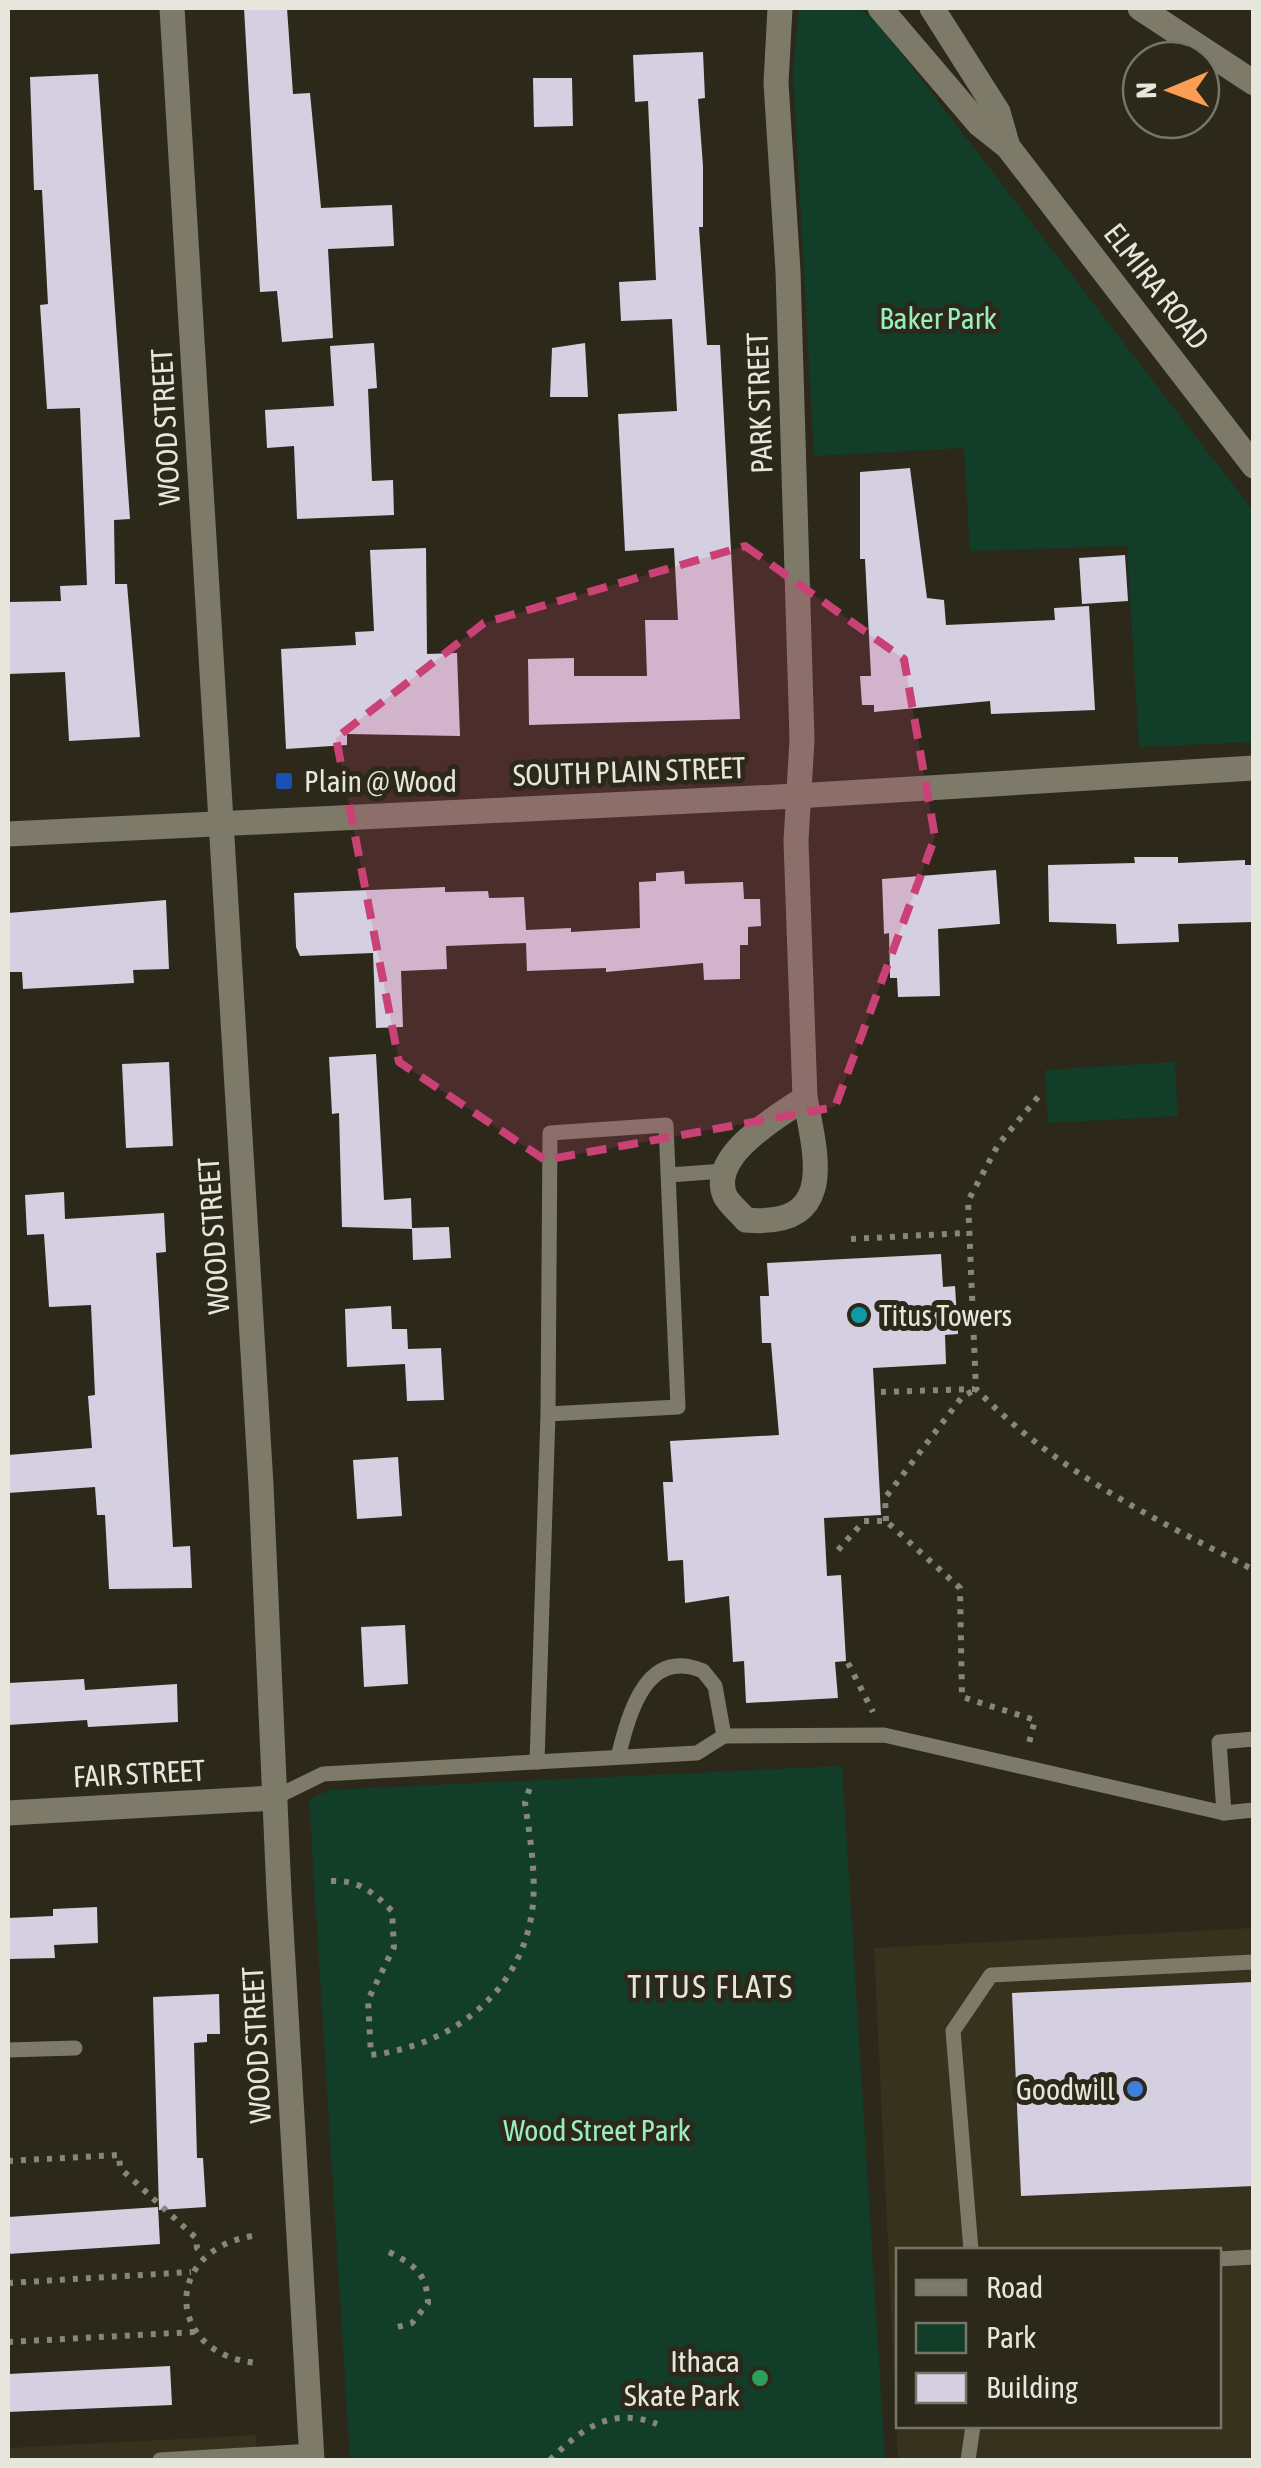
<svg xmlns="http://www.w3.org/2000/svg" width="1261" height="2468" font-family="'Asap Condensed',sans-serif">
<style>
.built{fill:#37321d;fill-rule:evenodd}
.green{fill:#123e29}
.building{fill:#d4d0e2}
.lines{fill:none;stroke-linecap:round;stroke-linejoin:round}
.path{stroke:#888679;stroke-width:6;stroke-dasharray:5 8;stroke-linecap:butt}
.service{stroke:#7d7a69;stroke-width:15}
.minor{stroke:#7d7a69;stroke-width:25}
.tertiary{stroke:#7d7a69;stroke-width:25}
.marked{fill:#c94175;fill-opacity:0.2;stroke:#c94175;stroke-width:8;stroke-dasharray:20 12;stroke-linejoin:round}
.transit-dot{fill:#1a4fb4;stroke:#2c291a;stroke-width:4}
.culture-dot{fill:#0f9aa8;stroke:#2c291a;stroke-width:4}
.shop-dot{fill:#3f7fe0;stroke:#2c291a;stroke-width:4}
.leisure-dot{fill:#2e9e5b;stroke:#2c291a;stroke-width:4}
.labels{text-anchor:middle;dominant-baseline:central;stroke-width:10;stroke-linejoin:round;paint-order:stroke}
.street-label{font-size:30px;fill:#e7e6dc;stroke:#2c291a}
.park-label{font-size:30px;fill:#9aedbf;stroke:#2c291a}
.poi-label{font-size:30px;fill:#e7e6dc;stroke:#2c291a;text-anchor:start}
.neighbourhood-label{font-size:32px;letter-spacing:2.5px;fill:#e7e6dc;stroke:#2c291a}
</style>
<rect width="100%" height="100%" fill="#2c291a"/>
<g class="built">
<path d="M1253 1928V2460H898L874 1948ZM898 2250H1218V2426H898Z"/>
<polygon points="256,2435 257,2460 8,2460 8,2448"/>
</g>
<g class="green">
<polygon points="799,8 857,8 875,19 1253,511 1253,742 1139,747 1127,546 970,551 964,448 814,456 793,69"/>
<polygon points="1175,1062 1178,1116 1048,1123 1045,1070"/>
<polygon points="842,1766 885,2460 350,2460 309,1799 330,1790"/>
</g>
<g class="building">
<polygon points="244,8 287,8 293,94 310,93 321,208 392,205 394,246 328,249 333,338 282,342 277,291 260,292"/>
<polygon points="703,52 705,98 698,99 703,166 703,227 699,227 707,345 720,345 740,719 529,725 528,659 574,658 574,676 647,676 645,620 678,620 674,548 625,551 618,414 677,411 672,319 621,321 619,282 656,280 648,101 635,102 633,55"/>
<polygon points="98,74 130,519 114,520 115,584 127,584 140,737 69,741 65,672 8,674 8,602 61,601 60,586 87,585 80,408 47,409 40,305 48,304 42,190 34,190 30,77"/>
<polygon points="533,78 572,78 573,126 534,127"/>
<polygon points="374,343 377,388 368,389 372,481 393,480 394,515 297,519 294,446 267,448 265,410 334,406 330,346"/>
<polygon points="585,343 588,397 550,397 552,348"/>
<polygon points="910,468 927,598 944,600 946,625 1055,620 1054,608 1089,606 1095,710 991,714 990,701 874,712 874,705 862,705 860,676 871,676 865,559 860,559 860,472"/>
<polygon points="426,548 427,654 457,653 460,736 347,734 347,745 286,749 281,649 356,645 355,632 374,631 370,550"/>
<polygon points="1125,555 1128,601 1082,604 1079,558"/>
<polygon points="1134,857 1178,857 1178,863 1245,860 1245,865 1254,865 1254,922 1178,924 1179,942 1117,944 1116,924 1049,922 1048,865 1135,863"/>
<polygon points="996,870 1000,924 938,929 940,996 898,997 897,978 890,978 889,933 884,934 882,879"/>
<polygon points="684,871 685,884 743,882 744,899 760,899 761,926 748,927 748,945 740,945 740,979 704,980 703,963 606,972 606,968 527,971 526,943 446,946 447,969 401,971 403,1027 376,1028 373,953 300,956 296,947 294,893 445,887 445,892 488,891 489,898 524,897 526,930 571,928 571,932 640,928 639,882 656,881 656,873"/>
<polygon points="166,900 169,969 133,970 134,983 23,989 22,972 8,972 8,913"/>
<polygon points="376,1054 384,1200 411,1198 412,1228 449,1227 451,1258 413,1260 412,1229 342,1227 339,1113 332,1114 329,1057"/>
<polygon points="169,1062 173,1146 126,1148 122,1064"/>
<polygon points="64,1192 65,1219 164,1213 166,1252 156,1253 173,1547 190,1546 192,1588 109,1589 105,1515 97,1515 95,1487 8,1493 8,1455 92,1448 88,1396 95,1395 91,1305 49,1307 44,1234 27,1235 25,1195"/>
<polygon points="941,1254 943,1287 955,1286 958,1334 945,1335 946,1364 873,1368 881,1515 824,1518 827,1576 841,1575 846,1661 835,1662 838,1698 746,1703 744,1661 733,1662 729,1596 685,1603 683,1560 668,1561 663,1482 673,1482 670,1441 779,1435 771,1343 762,1343 760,1296 769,1296 767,1263"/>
<polygon points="391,1306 392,1329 407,1329 408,1349 441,1348 444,1400 407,1401 405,1364 347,1367 345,1309"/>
<polygon points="398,1457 402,1516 357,1519 353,1460"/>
<polygon points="405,1625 408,1684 364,1687 361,1627"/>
<polygon points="84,1679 85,1690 177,1684 178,1722 88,1727 87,1720 8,1725 8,1683"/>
<polygon points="97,1907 98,1943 54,1945 55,1958 8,1959 8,1918 53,1916 53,1909"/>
<polygon points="1254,1982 1254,2186 1021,2196 1012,1993"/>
<polygon points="219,1994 220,2034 207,2034 207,2042 194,2043 197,2158 203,2158 206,2207 159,2210 153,1997"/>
<polygon points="158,2207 160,2244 8,2254 8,2217"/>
<polygon points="170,2366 172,2405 8,2412 8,2374"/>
</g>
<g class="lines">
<g class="path">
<path d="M1038 1097 998 1145 968 1201 976 1389C1054 1470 1154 1519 1254 1570"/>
<polyline points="851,1239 966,1233"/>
<polyline points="881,1392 974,1389"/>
<polyline points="886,1521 885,1498 962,1397 976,1389"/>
<polyline points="838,1550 864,1521 886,1521 960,1588 962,1697 1035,1720 1028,1747"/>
<polyline points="848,1663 873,1712"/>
<path d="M331 1881C359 1880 373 1892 392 1911L394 1947 368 2000 371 2055C450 2046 520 1994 532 1912 537 1876 530 1838 525 1803L530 1787"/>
<polyline points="8,2161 119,2155 120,2168 196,2238 197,2248 204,2254"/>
<path d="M252 2236C161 2251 166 2356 258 2363"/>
<path d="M389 2252C415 2265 427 2274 428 2303L412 2323 394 2328"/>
<polyline points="8,2283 191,2272"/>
<polyline points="8,2342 194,2332"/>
<path d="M550 2460C581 2429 612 2406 657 2424"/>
</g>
<g class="service">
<polyline points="669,1175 724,1171"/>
<polyline points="724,1736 884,1735 1224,1813 1254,1810"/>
<polyline points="537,1762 548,1414 678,1407 666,1125 550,1133 548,1414"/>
<path d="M274 1798 323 1774 697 1753 724 1736 715 1686 703 1671C645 1647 629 1714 618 1757"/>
<polyline points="1224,1813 1219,1742 1254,1739"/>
<polyline points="8,2050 75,2048"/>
<polyline points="971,2250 953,2031 991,1975 1254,1962"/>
<polyline points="1218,2259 1254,2257"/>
<polyline points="160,2460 312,2451"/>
<polyline points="968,2460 973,2426"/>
</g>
<g class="minor">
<polyline points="172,8 261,1485 279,1893 312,2460"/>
<polyline points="780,8 776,83 788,271 802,740 796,841 805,1098"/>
<path d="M805 1098C817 1159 836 1228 746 1220 740 1213 729 1204 725 1196 708 1155 779 1116 805 1098Z"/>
<polyline points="8,1813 274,1798"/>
</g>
<g class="tertiary">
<polyline points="880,8 979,124 1008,147 1254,466"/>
<polyline points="932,8 998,112 1008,147"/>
<polyline points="1140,8 1254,83"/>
<polyline points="8,834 796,796 1254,768"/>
</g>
</g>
<path class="marked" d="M745 546 904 659 935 837 835 1107 545 1160 399 1062 336 738 484 623Z"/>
<rect class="transit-dot" x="274" y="771" width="20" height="20" rx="5"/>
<circle class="culture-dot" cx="859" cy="1315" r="10"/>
<circle class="shop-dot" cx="1135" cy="2089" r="10"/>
<circle class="leisure-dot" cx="760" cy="2378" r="10"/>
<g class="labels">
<g class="street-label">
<text transform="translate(1157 286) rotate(52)">ELMIRA ROAD</text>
<text transform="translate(759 403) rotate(-92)">PARK STREET</text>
<text transform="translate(165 427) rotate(-93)">WOOD STREET</text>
<text transform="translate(629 771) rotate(-2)">SOUTH PLAIN STREET</text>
<text transform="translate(213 1236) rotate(-94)">WOOD STREET</text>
<text transform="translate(139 1773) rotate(-3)">FAIR STREET</text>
<text transform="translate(256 2045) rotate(-93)">WOOD STREET</text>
</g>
<g class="park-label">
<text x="938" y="318">Baker Park</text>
<text x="597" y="2130">Wood Street Park</text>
</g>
<g class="poi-label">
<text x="304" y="781">Plain @ Wood</text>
<text x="879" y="1315">Titus Towers</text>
<text x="1115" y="2089" text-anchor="end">Goodwill</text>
<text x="740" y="2361" text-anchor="end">Ithaca<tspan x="740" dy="34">Skate Park</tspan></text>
</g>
<g class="neighbourhood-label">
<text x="711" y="1986">TITUS FLATS</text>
</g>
</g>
<rect width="1261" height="2468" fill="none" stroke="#e7e6dc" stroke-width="20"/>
<rect x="896" y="2248" width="325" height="180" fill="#2c291a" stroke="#777568" stroke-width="2.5"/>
<rect x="916" y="2280" width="50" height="15" fill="#7d7a69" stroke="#777568" stroke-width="2.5"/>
<text x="986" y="2298" font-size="30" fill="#e7e6dc">Road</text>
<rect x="916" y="2323" width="50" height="30" fill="#123e29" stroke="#777568" stroke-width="2.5"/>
<text x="986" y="2348" font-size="30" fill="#e7e6dc">Park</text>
<rect x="916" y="2373" width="50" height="30" fill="#d4d0e2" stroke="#777568" stroke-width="2.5"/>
<text x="986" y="2398" font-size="30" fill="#e7e6dc">Building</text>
<g transform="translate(1171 90) rotate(269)"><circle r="48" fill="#2c291a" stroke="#777568" stroke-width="2.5"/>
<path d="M0-8L18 38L0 25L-18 38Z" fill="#fc9d54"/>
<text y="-15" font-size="28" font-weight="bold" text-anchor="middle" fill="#e7e6dc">N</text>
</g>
</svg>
